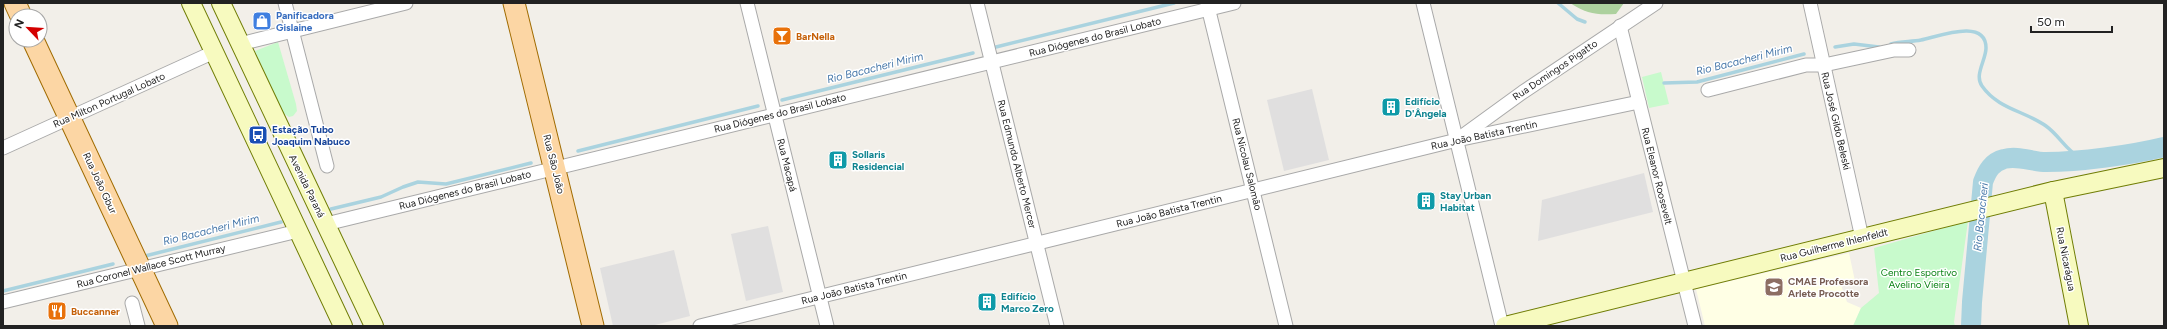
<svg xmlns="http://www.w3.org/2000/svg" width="2167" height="329" font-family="Figtree,sans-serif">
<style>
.residential{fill:#e0dfdf}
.education{fill:#ffffe5}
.forest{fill:#add19e}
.park{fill:#c8facc}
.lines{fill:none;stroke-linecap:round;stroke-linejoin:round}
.stream{stroke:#aad3df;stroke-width:3.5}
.river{stroke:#aad3df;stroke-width:20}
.street-casing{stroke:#a9a9a9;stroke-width:15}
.secondary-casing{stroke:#707d05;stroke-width:20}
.primary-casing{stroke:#a06b00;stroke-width:23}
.street{stroke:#fff;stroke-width:13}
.secondary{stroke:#f7fabf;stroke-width:18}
.primary{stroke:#fcd6a4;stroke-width:21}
.labels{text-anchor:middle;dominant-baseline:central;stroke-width:3;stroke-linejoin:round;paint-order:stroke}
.shop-label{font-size:10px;font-weight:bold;fill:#366cbe;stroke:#fff;text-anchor:start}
.food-label{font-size:10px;font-weight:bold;fill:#c56008;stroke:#fff;text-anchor:start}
.street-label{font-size:10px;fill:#222;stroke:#fff}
.culture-label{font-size:10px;font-weight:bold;fill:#0d838f;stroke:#fff;text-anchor:start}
.transit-label{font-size:10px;font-weight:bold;fill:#164399;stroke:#fff;text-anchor:start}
.park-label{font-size:10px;fill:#0c8416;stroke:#fff}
.education-label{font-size:10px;font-weight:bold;fill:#785e54;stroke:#fff;text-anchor:start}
.water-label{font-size:11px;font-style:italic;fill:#4a7aab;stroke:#fff}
</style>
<rect width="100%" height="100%" fill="#f2efe9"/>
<g class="residential">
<polygon points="1312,89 1329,160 1284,171 1267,100"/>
<polygon points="1644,173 1653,212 1538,241 1542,200"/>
<polygon points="768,226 783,292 746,301 731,234"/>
<polygon points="674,250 690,316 651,326 613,326 600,268"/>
</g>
<polygon class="education" points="1849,253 1855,281 1841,285 1847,302 1861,308 1853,326 1705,326 1696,289"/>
<path class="forest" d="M1570 3H1624L1616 14C1596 15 1587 14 1570 3Z"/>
<g class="park">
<polygon points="278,42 296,104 297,111 293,116 289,117 283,113 255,51"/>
<polygon points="1661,72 1669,104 1649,108 1642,77"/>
<polygon points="1968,221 1954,322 1955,326 1853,326 1861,308 1879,293 1874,248"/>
</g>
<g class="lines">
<g class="stream">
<polyline points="1558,3 1577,19 1585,22"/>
<path d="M1891 44C1901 41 1911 42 1921 40 1937 37 1986 17 1986 48 1986 60 1974 75 1982 86 1998 109 2025 111 2046 126 2060 136 2066 151 2082 159"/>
<polyline points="996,47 1174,3"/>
<polyline points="1835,47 1854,44 1879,47"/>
<polyline points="1664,83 1697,82 1804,54"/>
<polyline points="782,100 973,53"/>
<polyline points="578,151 758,106"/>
<polyline points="331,209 381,197 403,187 418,182 446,184 531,163"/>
<polyline points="145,256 281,222"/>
<polyline points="3,291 113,264"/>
</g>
<path class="river" d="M1971 326 1972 302 1983 182C1987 171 1992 162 2004 159 2018 155 2032 162 2046 162 2080 162 2131 155 2164 147"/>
<defs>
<g id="street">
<polyline points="285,3 327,166"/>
<polyline points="747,3 827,326"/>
<polyline points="977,3 1057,326"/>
<polyline points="1207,3 1286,326"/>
<polyline points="1423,3 1502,326"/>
<polyline points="1810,3 1862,238"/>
<polyline points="1620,26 1695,326"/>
<polyline points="240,44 406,3"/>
<polyline points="1708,90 1806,65 1824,65 1894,50 1909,50"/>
<polyline points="1461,137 1523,92 1656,3"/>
<polyline points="3,148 214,52"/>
<polyline points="326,224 1234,3"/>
<polyline points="3,302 298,231"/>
<polyline points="132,303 138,326"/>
<polyline points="700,326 1457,140 1639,102"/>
</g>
<g id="secondary">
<polyline points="191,3 343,326"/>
<polyline points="221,3 374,326"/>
<polyline points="2053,191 2079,326"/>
<polyline points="1505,326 2053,191 2164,168"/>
</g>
<g id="primary">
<polyline points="15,3 21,16"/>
<polyline points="514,3 593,326"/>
<polyline points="33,40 167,326"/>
</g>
</defs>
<use href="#street" class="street-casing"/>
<use href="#secondary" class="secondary-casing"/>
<use href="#primary" class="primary-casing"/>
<use href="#street" class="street"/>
<use href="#secondary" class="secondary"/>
<use href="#primary" class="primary"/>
</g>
<defs>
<symbol id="shop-square" viewBox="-11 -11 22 22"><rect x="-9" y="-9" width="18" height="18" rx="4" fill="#3f7fe0" stroke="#fff"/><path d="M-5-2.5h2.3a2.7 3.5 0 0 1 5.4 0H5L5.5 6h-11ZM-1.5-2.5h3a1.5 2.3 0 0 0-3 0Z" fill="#fff"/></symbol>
<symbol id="bar-square" viewBox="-11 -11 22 22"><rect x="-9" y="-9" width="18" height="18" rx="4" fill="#e8710a" stroke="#fff"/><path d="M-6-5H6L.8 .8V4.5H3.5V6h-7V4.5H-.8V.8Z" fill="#fff"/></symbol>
<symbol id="building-square" viewBox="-11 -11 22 22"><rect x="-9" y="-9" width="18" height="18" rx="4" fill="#0f9aa8" stroke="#fff"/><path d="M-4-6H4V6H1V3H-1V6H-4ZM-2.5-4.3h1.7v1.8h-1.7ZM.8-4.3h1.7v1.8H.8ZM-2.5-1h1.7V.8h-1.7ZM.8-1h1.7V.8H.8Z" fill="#fff"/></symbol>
<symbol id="bus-square" viewBox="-11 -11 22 22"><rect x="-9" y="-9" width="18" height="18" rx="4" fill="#1a4fb4" stroke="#fff"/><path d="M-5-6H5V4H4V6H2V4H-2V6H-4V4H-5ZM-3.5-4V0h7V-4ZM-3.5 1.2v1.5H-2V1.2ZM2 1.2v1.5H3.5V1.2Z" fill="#fff"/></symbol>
<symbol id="school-square" viewBox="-11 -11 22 22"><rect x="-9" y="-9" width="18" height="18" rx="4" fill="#8d6e63" stroke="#fff"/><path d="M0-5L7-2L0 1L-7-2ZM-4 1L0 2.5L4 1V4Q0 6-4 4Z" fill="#fff"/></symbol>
<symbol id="restaurant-square" viewBox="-11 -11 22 22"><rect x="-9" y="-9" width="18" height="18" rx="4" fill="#e8710a" stroke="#fff"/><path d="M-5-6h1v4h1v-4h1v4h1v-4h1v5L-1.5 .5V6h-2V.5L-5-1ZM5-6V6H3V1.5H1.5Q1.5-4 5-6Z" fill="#fff"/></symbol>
</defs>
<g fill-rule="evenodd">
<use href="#shop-square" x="251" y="10" width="22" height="22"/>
<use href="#bar-square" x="771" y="25" width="22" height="22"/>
<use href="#building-square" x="1380" y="96" width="22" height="22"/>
<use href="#bus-square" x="247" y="124" width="22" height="22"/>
<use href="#building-square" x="827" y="149" width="22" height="22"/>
<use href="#building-square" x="1415" y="190" width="22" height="22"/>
<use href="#school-square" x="1763" y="276" width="22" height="22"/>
<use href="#building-square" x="976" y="291" width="22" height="22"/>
<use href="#restaurant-square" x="46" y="300" width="22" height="22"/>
</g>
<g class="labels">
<g class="shop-label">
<text x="276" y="15">Panificadora<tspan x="276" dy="12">Gislaine</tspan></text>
</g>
<g class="food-label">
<text x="796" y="36">BarNella</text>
<text x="71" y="311">Buccanner</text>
</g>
<g class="street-label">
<text transform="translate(1095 37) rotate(-14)">Rua Diógenes do Brasil Lobato</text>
<text transform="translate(1555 70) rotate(-34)">Rua Domingos Pigatto</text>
<text transform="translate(109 100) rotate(-24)">Rua Milton Portugal Lobato</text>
<text transform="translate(780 113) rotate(-14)">Rua Diógenes do Brasil Lobato</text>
<text transform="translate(1836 121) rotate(77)">Rua José Gildo Beleski</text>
<text transform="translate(1484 135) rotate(-12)">Rua João Batista Trentin</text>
<text transform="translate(554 164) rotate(76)">Rua São João</text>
<text transform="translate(1017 164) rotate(76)">Rua Edmundo Alberto Mercer</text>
<text transform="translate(1247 164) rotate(76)">Rua Nicolau Salomão</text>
<text transform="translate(787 165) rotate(76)">Rua Macapá</text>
<text transform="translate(1657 176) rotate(76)">Rua Eleanor Roosevelt</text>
<text transform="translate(100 183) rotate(65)">Rua João Gbur</text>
<text transform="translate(307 186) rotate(64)">Avenida Paraná</text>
<text transform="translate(465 190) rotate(-14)">Rua Diógenes do Brasil Lobato</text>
<text transform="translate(1169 211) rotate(-14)">Rua João Batista Trentin</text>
<text transform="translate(1834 245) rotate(-14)">Rua Guilherme Ihlenfeldt</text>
<text transform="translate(2066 259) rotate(79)">Rua Nicarágua</text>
<text transform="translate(151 266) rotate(-14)">Rua Coronel Wallace Scott Murray</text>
<text transform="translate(854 288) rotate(-14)">Rua João Batista Trentin</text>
</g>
<g class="culture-label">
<text x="1405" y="101">Edifício<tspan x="1405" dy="12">D'Ângela</tspan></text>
<text x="852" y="154">Sollaris<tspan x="852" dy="12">Residencial</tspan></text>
<text x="1440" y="195">Stay Urban<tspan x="1440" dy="12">Habitat</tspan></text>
<text x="1001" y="296">Edifício<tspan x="1001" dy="12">Marco Zero</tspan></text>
</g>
<g class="transit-label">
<text x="272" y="129">Estação Tubo<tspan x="272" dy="12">Joaquim Nabuco</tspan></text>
</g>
<g class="park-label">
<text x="1919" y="272">Centro Esportivo<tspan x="1919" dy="12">Avelino Vieira</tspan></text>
</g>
<g class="education-label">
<text x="1788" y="281">CMAE Professora<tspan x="1788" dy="12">Arlete Procotte</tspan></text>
</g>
<g class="water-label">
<text transform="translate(1744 60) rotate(-14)">Rio Bacacheri Mirim</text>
<text transform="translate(875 68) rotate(-14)">Rio Bacacheri Mirim</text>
<text transform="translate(1981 217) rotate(-84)">Rio Bacacheri</text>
<text transform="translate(211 230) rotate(-14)">Rio Bacacheri Mirim</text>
</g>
</g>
<rect width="2167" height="329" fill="none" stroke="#222222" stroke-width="8"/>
<g transform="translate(28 28) rotate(295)"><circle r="19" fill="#ffffff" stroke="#a7a7a7"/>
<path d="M0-3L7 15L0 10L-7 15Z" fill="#d40000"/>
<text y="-6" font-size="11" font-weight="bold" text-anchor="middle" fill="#222222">N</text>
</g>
<path d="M2031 26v6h81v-6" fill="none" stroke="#222222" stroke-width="2"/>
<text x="2037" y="26" font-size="12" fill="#222222" stroke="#ffffff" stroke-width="3" paint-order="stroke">50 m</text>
</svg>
